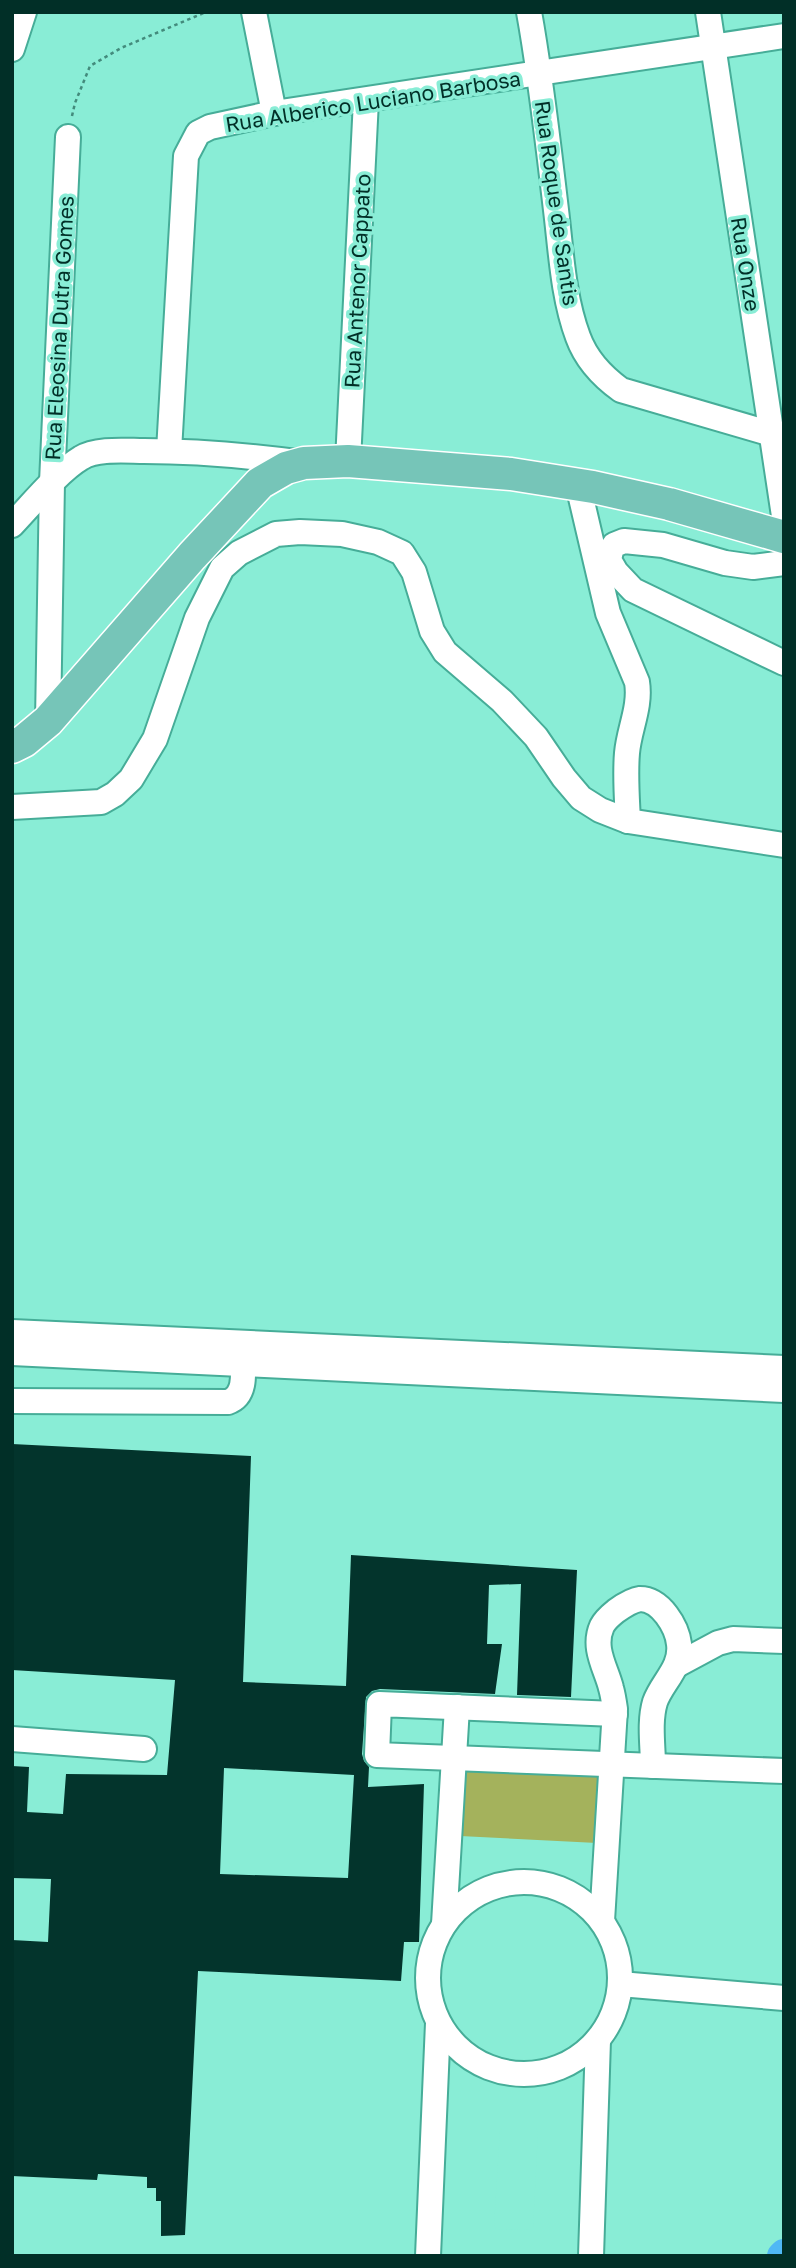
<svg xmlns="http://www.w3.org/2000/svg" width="796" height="2268" font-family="'Golos Text',sans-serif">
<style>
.green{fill:#a4b25c}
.pier{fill:#89edd6}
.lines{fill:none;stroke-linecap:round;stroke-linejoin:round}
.river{stroke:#4fb8f5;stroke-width:30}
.building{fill:#03342c;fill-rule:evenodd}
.minor-casing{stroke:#46ad98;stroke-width:28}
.major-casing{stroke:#fff;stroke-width:35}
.path{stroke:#438b7c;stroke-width:2.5;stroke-dasharray:3.5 3.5;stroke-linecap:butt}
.minor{stroke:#fff;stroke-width:24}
.major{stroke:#76c5b8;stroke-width:32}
.labels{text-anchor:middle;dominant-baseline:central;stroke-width:7;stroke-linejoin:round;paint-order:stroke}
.street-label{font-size:21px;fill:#012f27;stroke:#89edd6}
</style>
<rect width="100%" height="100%" fill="#89edd6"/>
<polygon class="green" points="463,1769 599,1776 597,1843 460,1836"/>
<polygon class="pier" points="502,2128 535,2128 538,2130 533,2227 530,2230 497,2229 494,2227 500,2131"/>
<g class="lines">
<polyline class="river" points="782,2256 784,2254"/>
</g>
<path class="building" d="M12 1444 251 1456 243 1682 346 1686 351 1555 577 1570 571 1697 517 1695 521 1584 489 1585 487 1644H502L495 1694 380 1689 372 1691 366 1697 362 1754 364 1761 369 1767 368 1787 424 1784 419 1942H404L401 1981 198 1971 185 2235 161 2236V2201H156V2188H147V2177L98 2174 97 2180 12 2176V1940L48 1942 51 1879 12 1878V1766L29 1767 27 1812 63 1814 66 1774 167 1775 175 1680 12 1670ZM224 1768 354 1775 348 1878 220 1874Z"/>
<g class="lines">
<defs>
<g id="minor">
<polyline points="254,12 274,113"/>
<path d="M529 12C541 78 548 143 556 210 561 251 563 297 578 337 586 359 603 377 621 390L772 434"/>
<polyline points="708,12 784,516"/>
<polyline points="12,49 24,12"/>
<polyline points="169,451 186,156 198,133 210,127 274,113 784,36"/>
<polyline points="348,461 366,100"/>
<path d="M578 485 608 613 637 682C641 707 629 729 627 753 625 776 627 799 628 821L784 845"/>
<path d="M12 525C31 505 59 471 81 458 97 448 126 451 144 451 198 451 251 456 304 463"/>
<polyline points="784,563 753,567 725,563 663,545 624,541 614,545 611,551 609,560 616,572 633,590 784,663"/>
<polyline points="48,721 52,482 68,137"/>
<polyline points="12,807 101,802 115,794 131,779 155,739 197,618 222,568 239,553 276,534 300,532 342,534 378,542 402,553 414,572 432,631 445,652 502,701 536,737 564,778 581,798 600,810 628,821"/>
<polyline points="12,1332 784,1368"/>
<polyline points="12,1353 784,1390"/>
<path d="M12 1401 228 1402C249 1395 242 1366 242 1348"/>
<polyline points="677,1665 718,1643 733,1639 784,1641"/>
<polyline points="615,1714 379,1704 377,1755 784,1771"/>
<polyline points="12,1739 144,1749"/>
<circle cx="524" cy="1978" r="96"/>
<path d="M602 1921 615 1709C614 1702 613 1695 611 1688 606 1668 592 1648 602 1626 605 1620 611 1615 616 1611 623 1606 632 1600 640 1599 661 1599 677 1627 679 1644 682 1668 662 1682 655 1702 649 1722 653 1746 653 1766"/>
<polyline points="444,1924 457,1707"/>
<polyline points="620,1984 784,1998"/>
<polyline points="428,2256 438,2023"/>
<polyline points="591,2256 598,2040"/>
</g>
<polyline id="major" points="12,747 24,741 48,721 192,556 260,483 286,468 304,463 348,461 511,474 593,487 669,504 784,537"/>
</defs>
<use href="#minor" class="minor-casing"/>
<use href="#major" class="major-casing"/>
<polyline class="path" points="72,116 75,103 90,66 121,48 206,12"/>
<use href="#minor" class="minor"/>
<use href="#major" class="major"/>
</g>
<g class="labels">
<g class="street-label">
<text transform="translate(373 101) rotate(-9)">Rua Alberico Luciano Barbosa</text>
<text transform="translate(557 203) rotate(82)">Rua Roque de Santis</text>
<text transform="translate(746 264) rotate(81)">Rua Onze</text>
<text transform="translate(357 281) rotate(-87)">Rua Antenor Cappato</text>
<text transform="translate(59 328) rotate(-87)">Rua Eleosina Dutra Gomes</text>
</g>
</g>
<rect width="796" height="2268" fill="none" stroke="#012f27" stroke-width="28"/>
</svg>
